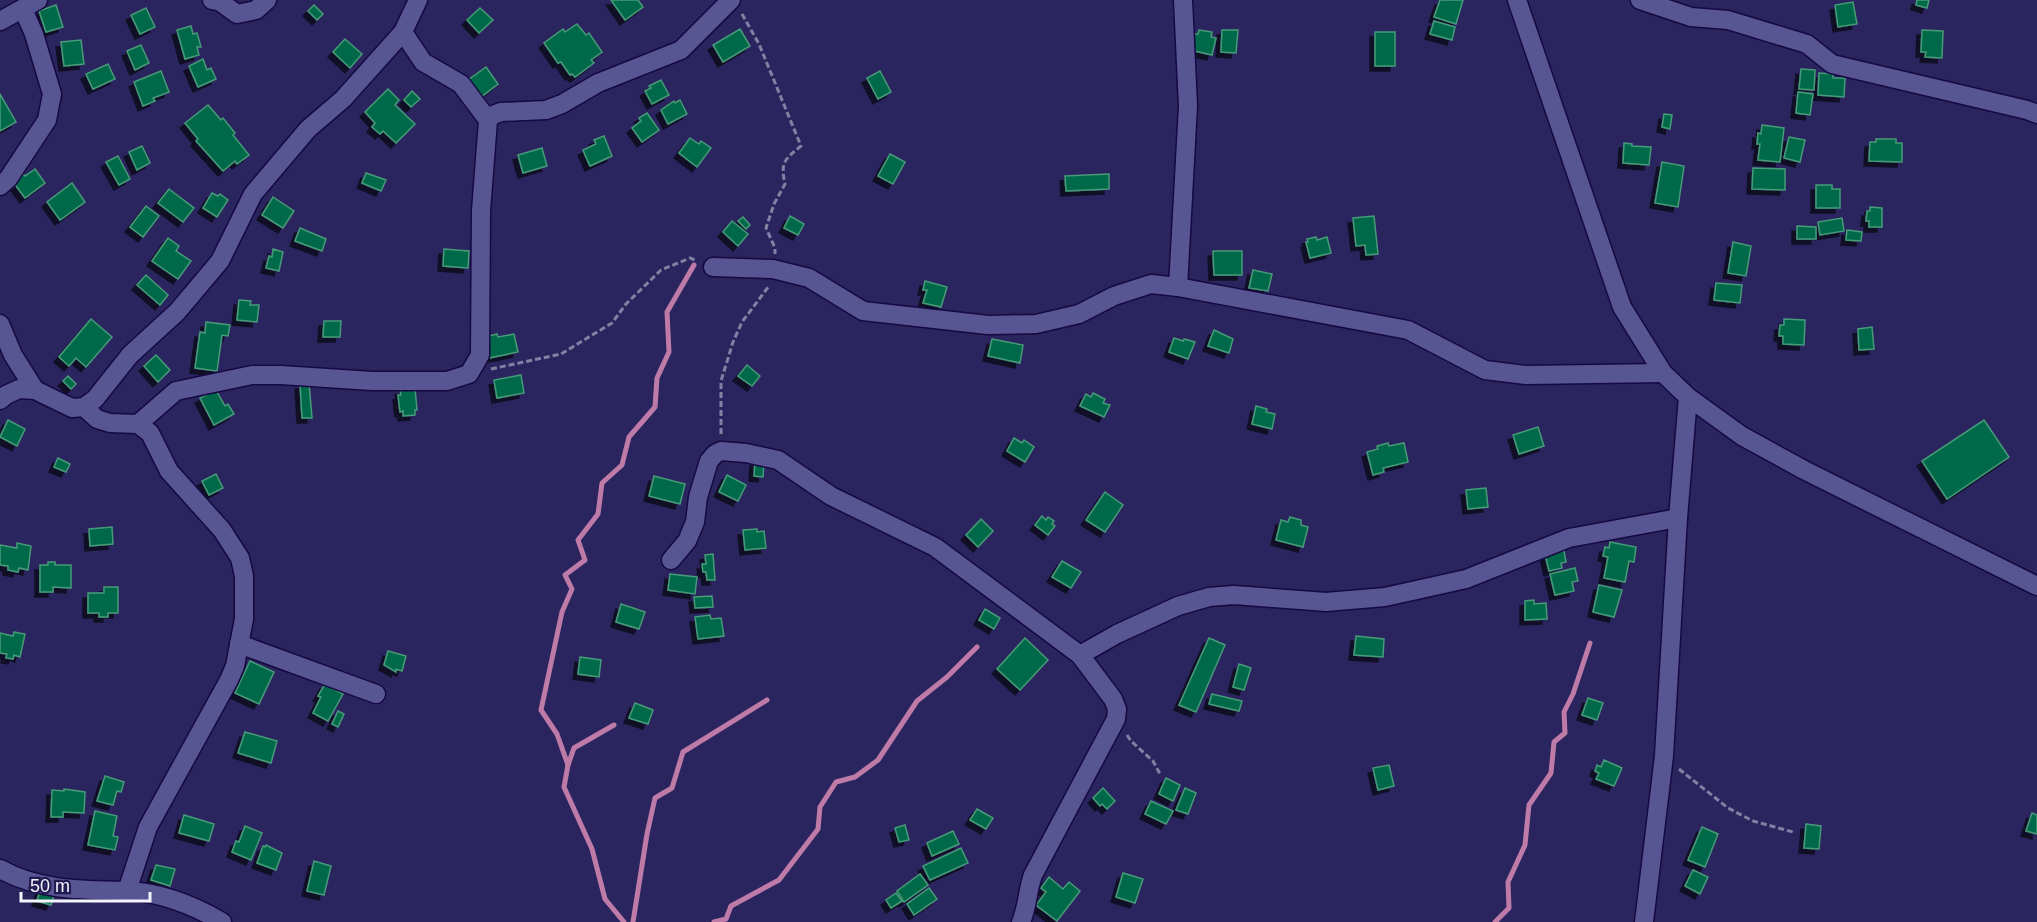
<svg xmlns="http://www.w3.org/2000/svg" width="2037" height="922" font-family="Arial,sans-serif">
<style>
.lines{fill:none;stroke-linecap:round;stroke-linejoin:round}
.stream{stroke:#be7ba8;stroke-width:5}
.building{fill:#006949;stroke:#469b78;stroke-width:1.5;filter:url(#shadow)}
.minor-casing{stroke:#160942;stroke-width:21}
.path{stroke:#8480a4;stroke-width:3;stroke-dasharray:6 3;stroke-linecap:butt}
.minor{stroke:#585593;stroke-width:18}
</style>
<defs>
<filter id="shadow"><feDropShadow dx="-5" dy="5" stdDeviation="0" flood-color="#0009"/></filter>
</defs>
<rect width="100%" height="100%" fill="#2b255f"/>
<g class="lines">
<g class="stream">
<polyline points="568,765 574,748 614,725"/>
<polyline points="624,922 605,899 592,849 564,787 568,765 557,734 541,710 562,612 572,589 565,575 585,560 578,540 598,514 602,483 622,465 629,437 655,407 657,378 669,352 667,312 694,265"/>
<polyline points="633,922 647,834 655,798 672,788 683,752 767,700"/>
<polyline points="714,922 726,919 731,906 779,880 818,829 820,807 836,782 855,777 878,760 917,701 947,677 977,647"/>
<polyline points="1495,922 1509,908 1508,882 1525,845 1529,805 1551,773 1554,742 1565,733 1564,712 1573,694 1590,643"/>
</g>
</g>
<g class="building">
<polygon points="611,0 638,0 643,7 625,20"/>
<polygon points="1440,0 1463,0 1456,24 1434,17"/>
<polygon points="1917,0 1929,0 1927,8 1916,5"/>
<polygon points="1853,2 1857,24 1838,27 1835,5"/>
<polygon points="56,5 63,27 46,32 39,11"/>
<polygon points="314,5 323,14 317,20 308,11"/>
<polygon points="146,8 155,27 140,34 131,15"/>
<polygon points="480,8 493,20 479,33 467,20"/>
<polygon points="1434,21 1455,27 1452,40 1430,34"/>
<polygon points="577,24 586,35 589,33 602,52 591,60 594,63 575,77 572,74 570,75 561,62 558,63 544,43 563,29 565,32"/>
<polygon points="191,26 193,34 197,33 201,47 197,47 199,55 185,59 177,30"/>
<polygon points="740,29 750,46 723,62 713,45"/>
<polygon points="1199,30 1212,32 1211,37 1216,38 1212,55 1190,50 1193,34 1198,34"/>
<polygon points="1222,30 1238,30 1236,53 1221,52"/>
<polygon points="1922,30 1943,31 1942,58 1925,57 1926,52 1921,52"/>
<rect x="1375" y="32" width="20" height="34"/>
<polygon points="345,39 362,54 350,68 333,52"/>
<polygon points="81,40 84,64 64,66 61,42"/>
<polygon points="141,45 149,63 135,70 127,51"/>
<polygon points="203,59 207,70 211,68 216,79 198,87 189,66"/>
<polygon points="108,64 115,79 93,89 86,74"/>
<polygon points="486,67 498,84 477,100 464,83"/>
<polygon points="1801,69 1815,70 1814,90 1799,89"/>
<polygon points="161,71 169,92 153,98 155,101 143,106 134,82"/>
<polygon points="880,71 891,92 878,99 867,78"/>
<polygon points="1819,73 1833,74 1833,78 1845,78 1844,97 1818,95"/>
<polygon points="661,80 669,95 652,104 645,91 651,88 649,86"/>
<polygon points="388,89 399,100 395,105 415,124 396,143 383,131 380,134 372,127 375,123 365,112"/>
<polygon points="412,91 420,99 411,107 404,100"/>
<polygon points="1798,92 1813,94 1810,115 1796,113"/>
<polygon points="0,94 16,122 0,131"/>
<polygon points="680,100 687,114 668,124 661,110 674,101 675,103"/>
<polygon points="208,105 221,120 223,118 235,133 233,135 249,155 237,164 235,161 223,171 196,141 198,139 185,123"/>
<polygon points="647,113 659,130 642,142 632,128 641,121 639,118"/>
<polygon points="1664,114 1672,115 1670,129 1662,127"/>
<polygon points="1762,125 1784,128 1780,162 1758,160 1760,144 1757,144 1758,133 1761,134"/>
<polygon points="604,136 612,156 590,166 583,150 596,144 594,140"/>
<polygon points="1789,137 1805,140 1800,162 1784,158"/>
<polygon points="690,138 699,144 701,141 711,148 697,167 679,153"/>
<polygon points="1876,139 1896,139 1896,143 1902,143 1902,162 1869,161 1870,142 1876,142"/>
<polygon points="1624,143 1632,144 1632,146 1651,147 1649,165 1623,163"/>
<polygon points="142,146 150,163 137,170 129,152"/>
<polygon points="542,148 547,166 523,173 518,155"/>
<polygon points="890,154 905,162 893,184 878,176"/>
<polygon points="118,156 130,179 119,185 106,162"/>
<polygon points="1662,162 1684,166 1678,207 1655,203"/>
<polygon points="1753,168 1785,169 1785,190 1752,189"/>
<polygon points="35,169 45,183 25,198 13,182 23,174 25,176"/>
<polygon points="366,173 386,180 381,191 362,183"/>
<polygon points="1109,174 1109,189 1066,191 1065,176"/>
<polygon points="72,183 85,202 60,220 47,202"/>
<polygon points="1816,185 1832,185 1832,189 1840,189 1840,208 1816,208"/>
<polygon points="169,189 194,208 183,222 158,203"/>
<polygon points="212,193 218,196 220,194 228,200 217,217 203,208"/>
<polygon points="273,197 294,211 283,228 262,215"/>
<polygon points="146,206 159,216 143,237 130,227"/>
<polygon points="1870,207 1882,208 1882,227 1869,227 1869,221 1866,221 1867,211 1870,211"/>
<polygon points="790,216 804,224 798,235 784,228"/>
<polygon points="1374,216 1378,254 1366,255 1365,245 1356,246 1353,218"/>
<polygon points="743,217 750,225 746,229 738,221"/>
<polygon points="1842,218 1844,231 1820,235 1818,222"/>
<polygon points="732,221 748,234 738,246 723,232"/>
<polygon points="1797,226 1816,227 1816,239 1797,239"/>
<polygon points="300,228 326,239 322,251 295,241"/>
<polygon points="1847,230 1862,232 1861,241 1846,240"/>
<polygon points="1316,237 1317,240 1327,237 1331,253 1310,258 1306,242 1308,242 1307,239"/>
<polygon points="168,238 179,246 176,251 191,261 178,279 152,261"/>
<polygon points="1733,242 1751,246 1746,276 1728,273"/>
<polygon points="273,249 283,252 279,271 266,268 269,256 272,257"/>
<polygon points="444,249 469,251 468,268 443,266"/>
<polygon points="1213,251 1242,251 1242,275 1214,275"/>
<polygon points="1253,270 1272,274 1268,291 1249,288"/>
<polygon points="146,275 168,295 160,305 137,285"/>
<polygon points="925,281 947,287 941,307 923,303 927,290 923,290"/>
<polygon points="1716,283 1742,285 1740,303 1714,300"/>
<polygon points="239,300 251,301 250,305 259,305 257,322 237,320"/>
<polygon points="91,319 112,337 86,367 76,358 69,366 59,357"/>
<polygon points="1784,319 1805,320 1804,345 1783,344 1783,336 1779,336 1780,325 1784,325"/>
<polygon points="324,321 341,321 340,337 323,337"/>
<polygon points="206,322 230,325 228,336 222,335 217,371 195,368 200,332 205,333"/>
<polygon points="1872,327 1874,349 1859,350 1858,329"/>
<polygon points="1214,330 1233,339 1229,353 1208,346"/>
<polygon points="497,334 498,337 514,334 518,352 489,358 485,337"/>
<polygon points="1174,338 1183,341 1184,339 1195,342 1188,359 1169,352"/>
<polygon points="992,339 1023,345 1020,363 988,356"/>
<polygon points="156,355 170,370 158,382 144,366"/>
<polygon points="747,365 760,376 752,386 738,376"/>
<polygon points="521,375 524,393 497,398 494,380"/>
<polygon points="68,376 76,384 71,389 63,381"/>
<polygon points="309,383 312,418 302,418 300,384"/>
<polygon points="415,388 417,410 415,410 415,415 403,416 403,411 400,412 398,395 401,395 400,390"/>
<polygon points="216,390 225,406 228,404 234,414 214,425 200,398"/>
<polygon points="1093,393 1105,399 1103,403 1110,405 1104,417 1080,406 1086,394 1091,397"/>
<polygon points="1256,406 1267,409 1266,412 1275,414 1272,429 1252,424"/>
<polygon points="8,420 25,429 17,446 0,437"/>
<polygon points="1984,420 2009,457 1947,499 1922,461"/>
<polygon points="1538,427 1544,446 1519,454 1513,435"/>
<polygon points="1014,438 1022,443 1024,440 1034,447 1025,462 1007,451"/>
<polygon points="1388,443 1389,446 1404,443 1408,462 1383,468 1384,472 1373,475 1367,452 1378,449 1377,446"/>
<polygon points="58,458 70,464 66,472 54,467"/>
<polygon points="755,461 764,462 763,477 754,476"/>
<polygon points="216,474 223,488 209,495 202,481"/>
<polygon points="727,475 746,485 738,501 719,492"/>
<polygon points="654,476 685,484 680,504 649,496"/>
<polygon points="1486,488 1488,507 1468,509 1466,490"/>
<polygon points="1105,492 1123,505 1105,532 1086,520"/>
<polygon points="1042,516 1046,520 1048,517 1054,521 1052,524 1055,526 1048,535 1035,525"/>
<polygon points="1290,517 1301,520 1301,525 1308,527 1303,547 1276,540 1281,520 1288,522"/>
<polygon points="981,519 993,531 978,547 966,535"/>
<polygon points="112,527 113,544 90,546 89,529"/>
<polygon points="757,529 757,532 764,531 766,548 745,550 743,530"/>
<polygon points="1610,542 1636,547 1634,562 1629,561 1625,582 1604,578 1608,557 1603,556 1605,547 1609,548"/>
<polygon points="17,543 31,546 28,570 19,568 18,572 8,570 8,566 0,565 0,545 17,548"/>
<polygon points="1564,551 1566,562 1561,563 1562,568 1549,571 1545,554"/>
<polygon points="713,554 715,580 707,580 706,572 703,572 702,564 706,564 705,555"/>
<polygon points="1062,561 1081,572 1071,588 1052,577"/>
<polygon points="48,562 55,562 55,565 71,565 71,588 53,587 53,592 40,592 40,565 48,565"/>
<polygon points="1575,568 1578,581 1572,582 1574,591 1555,595 1550,574"/>
<polygon points="670,574 697,577 695,594 668,590"/>
<polygon points="1599,585 1622,590 1614,617 1593,612"/>
<polygon points="104,587 118,587 118,613 108,613 108,617 99,617 99,613 88,613 88,593 104,593"/>
<polygon points="712,596 713,607 695,608 694,597"/>
<polygon points="1534,600 1534,604 1546,603 1547,619 1525,620 1525,601"/>
<polygon points="621,604 645,612 639,629 616,622"/>
<polygon points="985,609 1000,618 994,629 979,620"/>
<polygon points="710,615 711,619 721,618 724,636 698,639 695,617"/>
<polygon points="14,632 25,634 20,657 14,655 13,659 6,658 7,654 0,653 0,633 13,636"/>
<polygon points="1356,636 1384,639 1383,657 1354,655"/>
<polygon points="1025,638 1048,660 1020,690 997,669"/>
<polygon points="1209,638 1225,645 1196,712 1179,705"/>
<polygon points="388,651 406,656 402,671 396,669 396,672 384,665"/>
<polygon points="580,657 601,660 599,677 578,674"/>
<polygon points="250,661 274,672 259,704 235,693"/>
<polygon points="1239,664 1251,668 1244,690 1233,687"/>
<polygon points="325,684 343,694 328,721 313,713 321,697 318,696"/>
<polygon points="1212,694 1242,701 1239,711 1209,704"/>
<polygon points="1588,698 1603,703 1597,720 1582,715"/>
<polygon points="635,703 653,710 648,724 629,718"/>
<polygon points="338,711 344,714 338,727 332,724"/>
<polygon points="245,732 277,741 271,763 238,753"/>
<polygon points="1604,760 1622,768 1614,786 1596,779 1599,773 1595,771 1597,765 1601,767"/>
<polygon points="1389,765 1394,786 1378,790 1373,768"/>
<polygon points="105,776 124,782 121,792 117,791 113,805 97,801"/>
<polygon points="1166,778 1180,785 1173,801 1159,794"/>
<polygon points="1103,788 1115,801 1107,809 1102,804 1100,806 1093,798"/>
<polygon points="1185,788 1196,793 1188,814 1176,810"/>
<polygon points="64,789 85,792 84,813 63,812 63,817 51,817 52,790 64,791"/>
<polygon points="1151,801 1173,811 1166,824 1145,814"/>
<polygon points="977,809 993,818 986,829 970,820"/>
<polygon points="95,811 117,816 113,836 118,837 115,850 88,845"/>
<polygon points="2032,813 2037,815 2037,834 2026,831"/>
<polygon points="184,815 214,824 209,841 179,833"/>
<polygon points="1806,824 1821,826 1819,849 1804,848"/>
<polygon points="905,825 909,840 899,842 895,828"/>
<polygon points="245,826 262,833 251,860 232,852 236,841 239,842"/>
<polygon points="1702,827 1718,834 1705,867 1688,860"/>
<polygon points="953,831 959,844 932,856 927,843"/>
<polygon points="266,845 282,853 276,870 257,863 263,846 265,847"/>
<polygon points="961,848 968,863 930,880 923,866"/>
<polygon points="314,861 331,866 324,895 307,891"/>
<polygon points="156,865 175,869 170,886 151,880"/>
<polygon points="1693,870 1708,877 1700,894 1685,886"/>
<polygon points="1123,873 1143,879 1135,903 1116,897"/>
<polygon points="920,874 928,885 904,902 897,891"/>
<polygon points="1049,877 1063,889 1069,882 1080,891 1057,921 1036,905 1046,892 1041,888"/>
<polygon points="41,887 55,892 51,905 37,901"/>
<polygon points="929,888 937,899 914,915 907,904"/>
<polygon points="896,893 902,901 891,908 886,900"/>
</g>
<g class="lines">
<defs>
<g id="minor">
<polyline points="212,0 219,1 237,14 256,10 267,0"/>
<polyline points="1517,0 1622,307 1663,373 1688,397 1742,436 1804,470 2037,586"/>
<polyline points="1640,0 1691,17 1728,20 1807,44 1832,64 2027,110 2037,114"/>
<polyline points="0,21 38,0"/>
<polyline points="403,32 423,62 461,84 488,120"/>
<polyline points="0,186 8,179 47,120 52,94 34,34 23,9"/>
<polyline points="713,267 773,269 809,278 863,311 988,325 1036,324 1079,314 1114,296 1151,284 1178,287 1408,330 1485,370 1526,375 1663,373"/>
<polyline points="1178,287 1188,106 1183,0"/>
<polyline points="0,324 13,355 35,390"/>
<polyline points="0,400 6,395 19,389 35,390 72,408 84,407 95,399 130,355 177,312 220,261 253,194 308,129 343,99 403,32 418,0"/>
<polyline points="84,407 97,419 110,423 138,424 150,433 169,471 222,530 240,558 244,576 244,619 235,666 229,680 148,827 127,891"/>
<polyline points="138,424 176,391 252,375 281,375 372,381 447,381 469,374 480,355 481,211 488,120 493,115 501,112 546,110 562,104 598,83 681,50 731,0"/>
<path d="M671 560 687 541 695 522 698 497 709 461 715 454 721 451 746 453 778 460 831 496 935 547 1080 655 1113 699 1117 709 1116 719 1033 875C1027 891 1028 906 1021 922"/>
<polyline points="239,644 376,694"/>
<polyline points="1080,655 1117,634 1178,606 1209,597 1234,595 1326,602 1385,597 1466,579 1569,538 1678,518"/>
<path d="M0 869C40 891 82 890 126 891 161 892 193 905 222 922"/>
<polyline points="1644,922 1664,756 1678,518 1688,397"/>
</g>
</defs>
<use href="#minor" class="minor-casing"/>
<g class="path">
<path d="M742 14 759 44 801 146C785 159 780 162 785 184L774 204 766 228 775 248V254"/>
<polyline points="491,369 561,354 612,323 626,304 661,270 690,258 697,261"/>
<polyline points="721,434 721,381 733,342 742,322 769,286"/>
<polyline points="1127,735 1131,741 1153,761 1160,774"/>
<polyline points="1679,769 1728,808 1753,821 1793,832"/>
</g>
<use href="#minor" class="minor"/>
</g>
<path d="M21 892v9h129v-9" fill="none" stroke="#f4f4fc" stroke-width="3"/>
<text x="30" y="892" font-size="18" fill="#f4f4fc" stroke="#221a53" stroke-width="4.5" paint-order="stroke">50 m</text>
</svg>
